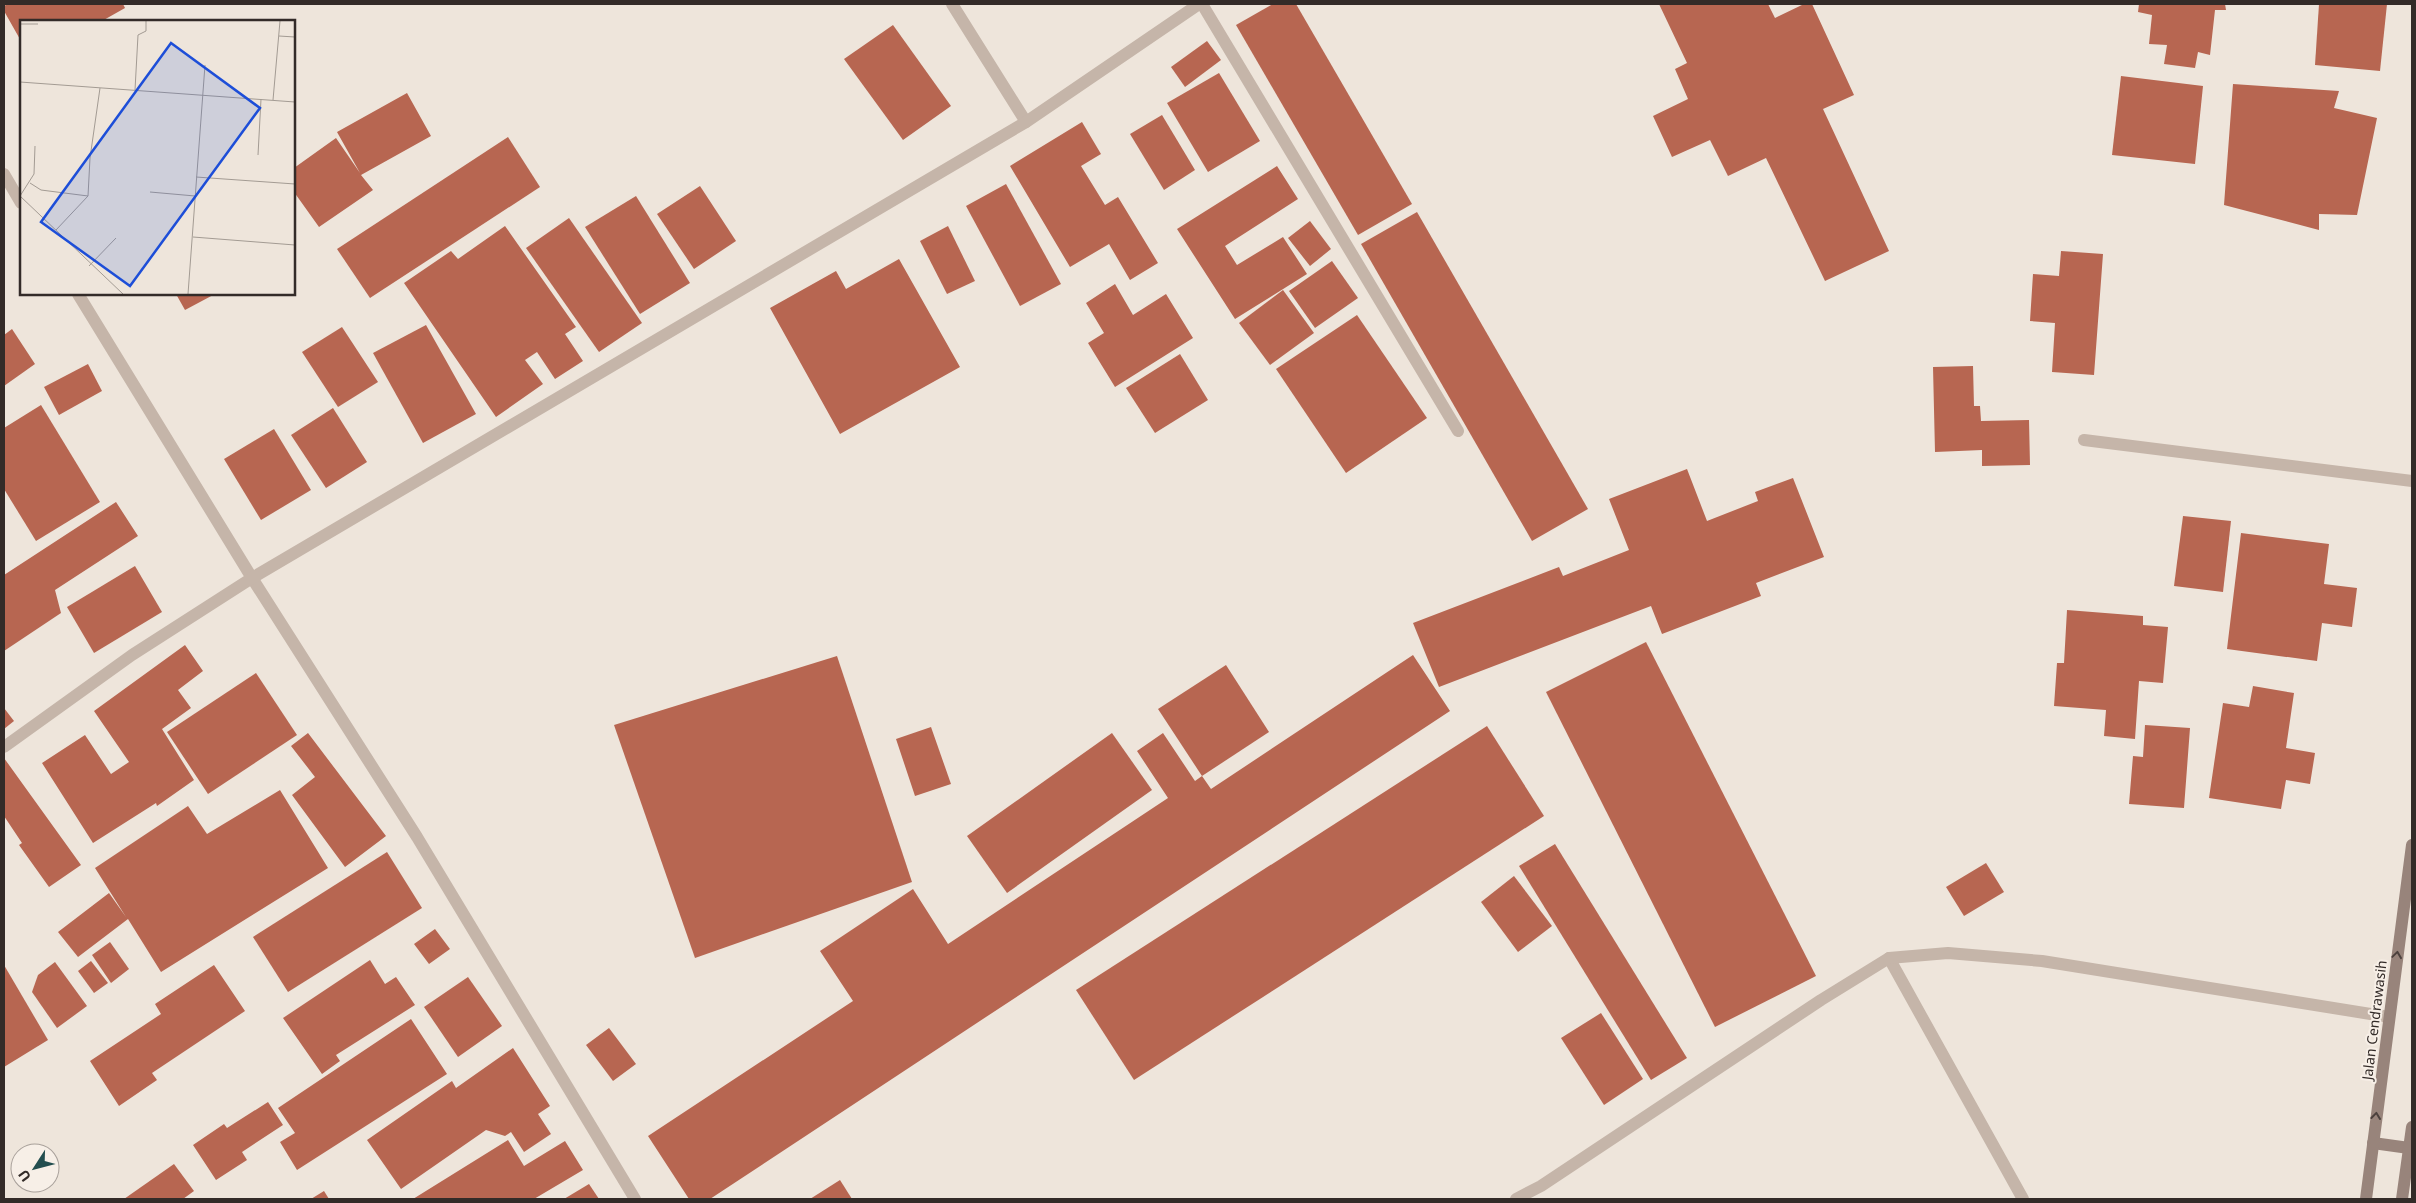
<svg xmlns="http://www.w3.org/2000/svg" width="2416" height="1203" font-family="'Noto Sans',sans-serif">
<style>
.building{fill:#b76651}
.lines{fill:none;stroke-linecap:round;stroke-linejoin:round}
.minor{stroke:#c5b5a9;stroke-width:12}
.secondary{stroke:#98847b;stroke-width:12}
.oneway{stroke:#4c413d}
.labels{text-anchor:middle;dominant-baseline:central;stroke-width:4;stroke-linejoin:round;paint-order:stroke}
.street-label{font-size:14px;fill:#332b28;stroke:#f7efe7}
.inset-road{fill:none;stroke:#a39b93;stroke-width:1}
.view{fill:#1d4ed8;fill-opacity:0.15;stroke:#1d4ed8;stroke-width:2.5}
.inset-edge{fill:none;stroke:#332b28;stroke-width:2.5}
</style>
<rect width="100%" height="100%" fill="#eee5db"/>
<g class="building">
<polygon points="8,4 123,4 125,8 102,21 21,21 21,41 4,11 4,6"/>
<polygon points="1273,4 1296,4 1412,204 1358,235 1236,25"/>
<polygon points="1659,4 1768,4 1775,18 1804,4 1812,4 1854,95 1823,109 1889,251 1825,281 1766,158 1728,176 1710,140 1672,157 1653,116 1688,99 1675,69 1687,63"/>
<polygon points="2139,4 2225,4 2226,10 2215,10 2210,55 2198,52 2195,68 2164,64 2167,45 2149,44 2152,15 2138,12"/>
<polygon points="2319,4 2387,4 2380,71 2315,65"/>
<polygon points="893,25 951,106 903,140 844,59"/>
<polygon points="1207,41 1221,60 1185,87 1171,67"/>
<polygon points="1219,73 1260,141 1208,172 1167,103"/>
<polygon points="2121,76 2203,86 2195,164 2112,155"/>
<polygon points="2233,84 2339,91 2334,108 2377,118 2357,215 2319,214 2319,230 2224,205"/>
<polygon points="407,93 431,136 361,175 373,190 319,227 294,192 294,168 336,138 360,173 337,132"/>
<polygon points="1162,115 1195,170 1164,190 1130,134"/>
<polygon points="1082,122 1101,154 1081,166 1105,205 1118,197 1158,263 1130,280 1109,244 1070,267 1010,166"/>
<polygon points="508,137 540,187 370,298 337,249"/>
<polygon points="1277,166 1298,199 1225,246 1237,265 1283,237 1307,274 1235,319 1177,229"/>
<polygon points="1006,184 1061,284 1020,306 966,206"/>
<polygon points="700,186 736,241 694,269 657,214"/>
<polygon points="636,196 690,283 640,314 585,227"/>
<polygon points="1417,212 1588,509 1532,541 1361,244"/>
<polygon points="569,218 642,323 599,352 526,248"/>
<polygon points="1310,221 1331,249 1310,266 1288,238"/>
<polygon points="505,226 576,327 565,334 583,361 555,379 537,352 525,360 543,384 496,417 404,283 451,251 458,259"/>
<polygon points="948,226 975,281 947,294 920,241"/>
<polygon points="2061,251 2103,254 2094,375 2052,372 2055,323 2030,321 2033,274 2059,276"/>
<polygon points="899,259 960,367 840,434 770,308 836,271 846,289"/>
<polygon points="1332,261 1358,298 1315,328 1289,291"/>
<polygon points="1115,284 1133,315 1166,294 1193,338 1115,387 1088,343 1104,333 1086,303"/>
<polygon points="1283,290 1314,333 1270,365 1239,323"/>
<polygon points="176,294 215,294 185,310"/>
<polygon points="1357,315 1427,418 1346,473 1276,369"/>
<polygon points="426,325 476,414 423,443 373,353"/>
<polygon points="342,327 378,382 338,407 302,352"/>
<polygon points="12,329 35,364 4,386 4,335"/>
<polygon points="1180,354 1208,400 1155,433 1126,388"/>
<polygon points="88,364 102,391 59,415 44,387"/>
<polygon points="1973,366 1974,406 1980,406 1981,421 2029,420 2030,465 1982,466 1982,450 1935,452 1933,367"/>
<polygon points="41,405 100,502 36,541 4,489 4,428"/>
<polygon points="333,408 367,462 326,488 291,435"/>
<polygon points="274,429 311,490 261,520 224,459"/>
<polygon points="1687,469 1707,521 1758,501 1755,492 1793,478 1824,557 1756,583 1761,596 1662,634 1651,606 1439,687 1413,623 1559,567 1563,576 1629,550 1609,499"/>
<polygon points="116,502 138,536 55,590 61,613 4,651 4,575"/>
<polygon points="2183,516 2231,521 2223,592 2174,586"/>
<polygon points="2241,533 2329,544 2324,584 2357,588 2352,627 2322,623 2317,661 2227,649"/>
<polygon points="135,566 162,612 94,653 67,607"/>
<polygon points="2067,610 2143,616 2143,625 2168,627 2163,683 2139,681 2135,739 2104,736 2106,710 2054,706 2057,663 2064,663"/>
<polygon points="1646,642 1816,976 1715,1027 1546,692"/>
<polygon points="185,645 203,671 178,690 191,708 162,729 194,780 157,806 156,803 93,843 42,763 85,735 111,774 129,762 94,711"/>
<polygon points="1413,655 1450,711 710,1199 689,1199 648,1136 853,1001 820,951 913,889 948,944 1168,798 1137,751 1163,733 1195,781 1202,776 1211,789"/>
<polygon points="837,656 912,882 695,958 614,725"/>
<polygon points="1226,665 1269,732 1202,776 1158,709"/>
<polygon points="256,673 297,735 208,794 167,732"/>
<polygon points="2253,686 2294,693 2286,748 2315,753 2310,784 2286,780 2281,809 2209,798 2223,703 2249,707"/>
<polygon points="4,708 14,721 4,729"/>
<polygon points="2145,725 2190,728 2184,808 2129,804 2133,756 2143,757"/>
<polygon points="1487,726 1544,816 1134,1080 1076,990"/>
<polygon points="931,727 951,784 915,796 896,739"/>
<polygon points="308,733 386,836 345,867 292,795 315,777 291,746"/>
<polygon points="1112,733 1152,790 1007,893 967,836"/>
<polygon points="4,758 81,865 49,887 19,845 22,843 4,816"/>
<polygon points="280,790 328,868 161,972 128,919 78,957 58,932 109,893 126,917 95,868 188,806 207,834"/>
<polygon points="1555,844 1687,1058 1651,1080 1519,866"/>
<polygon points="387,852 422,908 288,992 253,937"/>
<polygon points="1986,863 2004,892 1964,916 1946,887"/>
<polygon points="1514,876 1552,926 1518,952 1481,902"/>
<polygon points="435,929 450,949 429,964 414,944"/>
<polygon points="110,942 129,969 111,983 92,955"/>
<polygon points="370,960 385,984 396,977 415,1005 336,1055 340,1061 322,1074 283,1018"/>
<polygon points="91,961 108,983 94,993 78,971"/>
<polygon points="55,962 87,1006 57,1028 32,992 38,975"/>
<polygon points="4,965 48,1040 4,1067"/>
<polygon points="214,965 245,1011 152,1073 157,1080 119,1106 90,1061 161,1014 155,1004"/>
<polygon points="468,977 502,1026 458,1057 424,1007"/>
<polygon points="1601,1013 1643,1079 1604,1105 1561,1038"/>
<polygon points="411,1019 447,1074 297,1170 280,1142 295,1133 278,1108"/>
<polygon points="609,1028 636,1064 613,1081 586,1045"/>
<polygon points="513,1048 550,1106 538,1114 551,1134 524,1152 511,1132 505,1136 486,1130 401,1189 367,1140 452,1081 456,1088"/>
<polygon points="268,1102 283,1125 242,1152 247,1160 216,1180 193,1145 224,1124 227,1128"/>
<polygon points="508,1140 524,1166 565,1141 583,1170 534,1199 413,1199"/>
<polygon points="174,1164 194,1191 183,1199 124,1199"/>
<polygon points="840,1180 852,1199 810,1199"/>
<polygon points="589,1184 599,1199 564,1199"/>
<polygon points="324,1191 329,1199 311,1199"/>
</g>
<g class="lines">
<g class="minor">
<polyline points="952,4 1026,122"/>
<polyline points="1202,4 1458,431"/>
<polyline points="4,174 21,203"/>
<polyline points="78,294 252,578 417,837 635,1199"/>
<polyline points="2084,440 2412,481"/>
<polyline points="4,747 132,655 252,578 1026,122 1199,4"/>
<polyline points="1889,958 2023,1199"/>
<polyline points="1516,1199 1541,1186 1821,1000 1889,958 1948,953 2042,961 2389,1017"/>
</g>
<g class="secondary">
<polyline points="2373,1143 2409,1148"/>
<polyline points="2366,1199 2412,845"/>
<polyline points="2402,1199 2412,1127"/>
</g>
</g>
<defs><path id="oneway-chevron" d="M-2-3.5L2.5 0L-2 3.5" fill="none" stroke-width="1.6" stroke-linecap="round" stroke-linejoin="round" transform="scale(1.25)"/></defs>
<g class="oneway">
<use href="#oneway-chevron" transform="translate(2397 955) rotate(-82)"/>
<use href="#oneway-chevron" transform="translate(2376 1116) rotate(-83)"/>
</g>
<g class="labels">
<g class="street-label">
<text transform="translate(2374 1020) rotate(-83)">Jalan Cendrawasih</text>
</g>
</g>
<g transform="translate(20 20)">
<rect width="275" height="275" fill="#eee5db"/>
<path class="inset-road" d="M0 4H18M259 16 275 17M0 62 275 82M115 70 118 15 126 11V1M253 80 260 1M238 135 241 79M176 157 275 164M10 163 21 170 68 176M130 172 175 176M0 176 14 154 15 126M0 176 103 274M36 210 68 176 70 138 80 68M173 217 275 225M69 246 96 218M168 274 185 45"/>
<path class="view" d="M151 23 240 88 110 266 21 202Z"/>
<rect width="275" height="275" class="inset-edge"/>
</g>
<rect width="2416" height="1203" fill="none" stroke="#332b28" stroke-width="10"/>
<g transform="translate(35 1168) rotate(234)"><circle r="24" fill="#f7efe7" stroke="#a9a19b"/>
<path d="M0-4L9 19L0 12L-9 19Z" fill="#234e4f"/>
<text y="-8" font-size="14" font-weight="bold" text-anchor="middle" fill="#332b28">U</text>
</g>
</svg>
